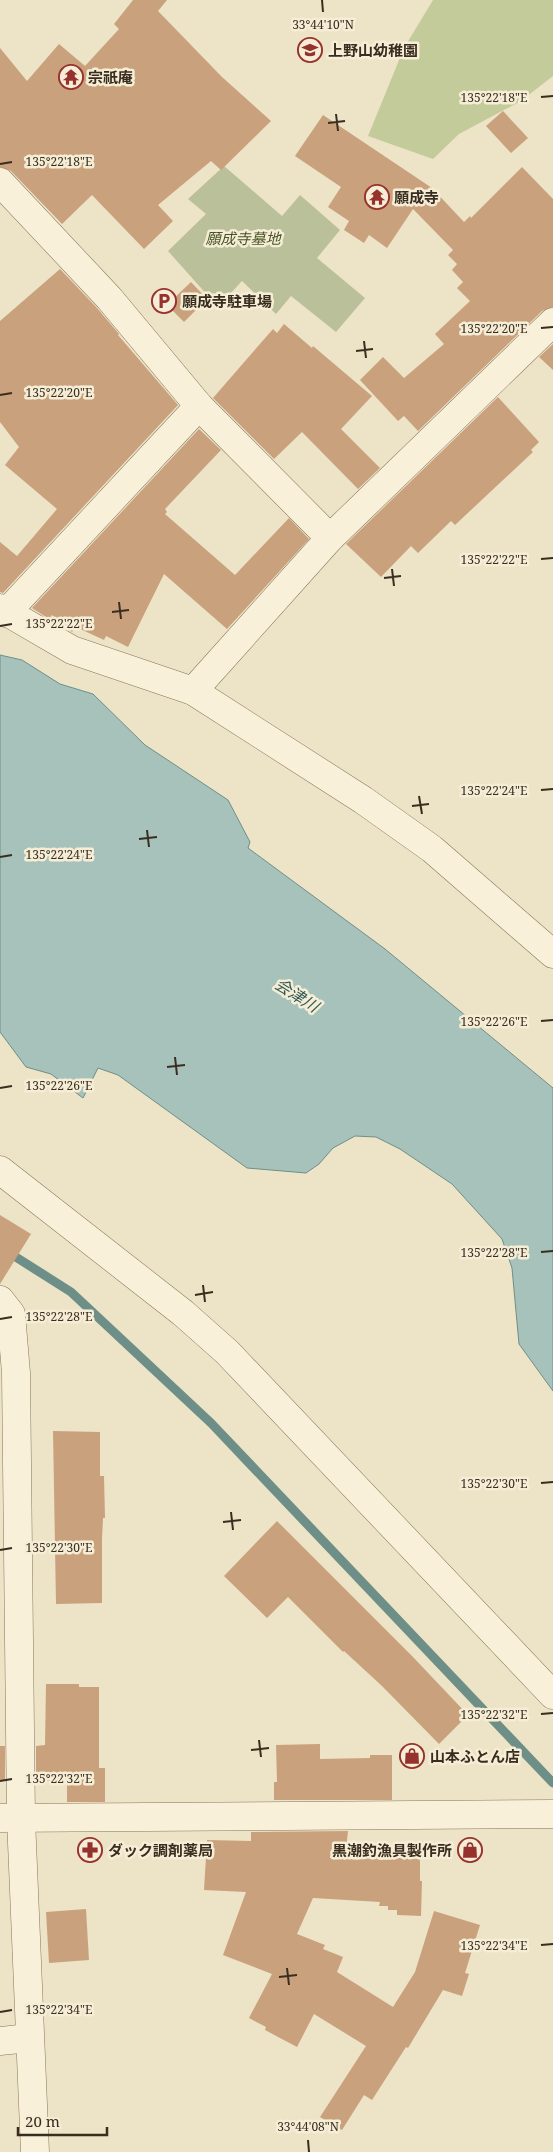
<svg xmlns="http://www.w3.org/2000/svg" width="553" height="2152" font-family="'Noto Serif','Noto Sans JP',serif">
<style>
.green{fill:#c3cb9a}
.cemetery{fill:#bac099}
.water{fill:#a7c1bb;stroke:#6e8f88}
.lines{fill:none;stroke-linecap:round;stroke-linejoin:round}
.stream{stroke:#6e8f88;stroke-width:9}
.building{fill:#caa17d}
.minor-casing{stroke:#88765c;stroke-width:29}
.minor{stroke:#f8f0d9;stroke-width:28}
.ticks{fill:none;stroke:#392d1f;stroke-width:2}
.labels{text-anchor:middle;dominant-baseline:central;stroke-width:5;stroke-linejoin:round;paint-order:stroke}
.poi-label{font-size:15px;font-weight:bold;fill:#392d1f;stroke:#f5edd5;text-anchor:start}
.park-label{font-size:15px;font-style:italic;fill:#475526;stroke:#f5edd5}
.water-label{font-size:16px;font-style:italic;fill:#2f5857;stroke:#f5edd5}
.ticks-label{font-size:12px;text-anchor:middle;fill:#392d1f;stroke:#f5edd5;stroke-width:5;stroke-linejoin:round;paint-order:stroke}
</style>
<rect width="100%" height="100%" fill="#ede3c6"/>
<polygon class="green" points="433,0 553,0 553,76 521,101 459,134 433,159 368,136 404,48"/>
<polygon class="cemetery" points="224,166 282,216 300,195 340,230 317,258 365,298 336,332 291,296 276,314 242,281 218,307 168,251 206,214 188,199"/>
<polygon class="water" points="0,655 22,660 60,684 93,694 145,745 228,800 250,842 248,848 385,949 553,1088 553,1391 519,1344 512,1268 502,1239 452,1184 400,1149 376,1137 355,1136 333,1148 319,1164 306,1173 247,1168 118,1075 98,1068 83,1098 51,1074 26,1067 0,1032"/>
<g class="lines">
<polyline class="stream" points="0,1247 71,1292 211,1423 553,1783"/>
</g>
<g class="building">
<polygon points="133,0 167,0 158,11 222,77 271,121 221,170 211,161 158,205 173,221 144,249 92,195 62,224 11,171 0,167 0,48 27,81 59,44 85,66 119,29 114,24"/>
<polygon points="503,111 528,138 511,153 486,126"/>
<polygon points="323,115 432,188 464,222 470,216 471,218 522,167 553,199 553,307 542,311 418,431 404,416 398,421 360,380 383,357 404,378 444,344 435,334 470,301 457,288 463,282 452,270 457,264 448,255 453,250 413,209 387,248 369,235 364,243 344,230 349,221 328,207 341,187 295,156"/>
<polygon points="60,269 97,308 119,334 118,335 178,405 3,593 0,592 0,542 17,556 57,509 5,465 19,447 0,422 0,321"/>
<polygon points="191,282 207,299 184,322 167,305"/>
<polygon points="284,324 312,348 313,346 372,396 341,429 380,468 358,489 302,432 274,459 213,398 273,329 277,333"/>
<polygon points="553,344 553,370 539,357"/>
<polygon points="498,397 539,442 531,450 533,452 455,525 451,521 418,553 411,546 381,577 346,544"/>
<polygon points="199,429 221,450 165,509 167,512 165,514 235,575 289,518 309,539 227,629 164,574 128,647 106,636 104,640 76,627 72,632 52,615 49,619 32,608"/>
<polygon points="0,1215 31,1234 0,1284"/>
<polygon points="53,1431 100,1432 100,1476 104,1476 105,1518 103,1518 102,1539 102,1603 56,1604"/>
<polygon points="277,1521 413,1657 468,1715 439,1744 382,1686 344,1651 343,1652 288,1597 267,1618 224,1576"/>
<polygon points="46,1684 79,1684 79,1687 99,1687 99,1768 105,1768 105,1802 67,1802 67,1781 36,1781 36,1746 45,1745"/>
<polygon points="320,1744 320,1759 370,1758 370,1755 392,1755 392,1800 274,1800 274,1782 277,1782 276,1745"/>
<rect x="0" y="1746" width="5" height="35"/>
<polygon points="348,1831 346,1850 414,1849 413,1857 420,1857 420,1881 422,1881 421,1916 397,1915 397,1910 388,1910 388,1906 379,1906 380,1902 313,1898 297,1934 325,1945 323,1949 343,1957 337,1972 393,2007 415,1972 434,1911 480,1925 465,1973 469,1974 462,1996 443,1990 408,2048 406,2047 372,2100 364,2095 342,2130 320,2117 366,2046 314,2014 297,2047 265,2030 266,2027 249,2018 272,1974 223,1955 246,1892 204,1890 207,1840 251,1841 251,1832"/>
<polygon points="86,1909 89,1960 49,1963 46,1912"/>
</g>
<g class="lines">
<defs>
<g id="minor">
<polyline points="0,182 109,298 199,406 330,538"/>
<polyline points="0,608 72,650 193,691 363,800 432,849 553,954"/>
<polyline points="6,613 199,406"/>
<polyline points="193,691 330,538 553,322"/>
<polyline points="0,1170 183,1313 227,1352 553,1695"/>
<polyline points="0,1300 11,1314 16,1373 21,1819 35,2152"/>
<polyline points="0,1818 553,1814"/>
<polyline points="0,2041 29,2038"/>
</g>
</defs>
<use href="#minor" class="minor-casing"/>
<use href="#minor" class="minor"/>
</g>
<path class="ticks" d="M322 0 323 12M541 97 553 96M336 114 338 131M328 123 345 121M0 164 12 162M541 328 553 327M364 341 366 358M356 351 373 349M0 395 12 393M541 559 553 558M392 569 394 586M384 578 401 576M119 602 121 619M112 612 129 610M0 626 12 624M541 790 553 789M419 796 422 814M412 806 429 804M147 830 149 847M139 839 157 837M0 857 12 855M541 1021 553 1020M175 1057 177 1075M167 1067 185 1065M0 1088 12 1086M541 1252 553 1251M203 1285 205 1302M195 1295 213 1292M0 1319 12 1317M541 1483 553 1482M231 1512 233 1530M223 1522 241 1520M0 1550 12 1548M541 1714 553 1713M259 1740 261 1757M251 1750 269 1748M0 1781 12 1779M541 1945 553 1944M287 1968 289 1985M279 1977 297 1975M0 2012 12 2010M308 2140 309 2152"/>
<defs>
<symbol id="school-ring" viewBox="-11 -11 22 22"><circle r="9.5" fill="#f5edd5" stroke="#96322d" stroke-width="1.5"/><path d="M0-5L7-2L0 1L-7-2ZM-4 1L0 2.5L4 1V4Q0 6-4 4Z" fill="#96322d"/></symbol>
<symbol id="temple-ring" viewBox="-11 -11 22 22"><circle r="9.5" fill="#f5edd5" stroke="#96322d" stroke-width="1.5"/><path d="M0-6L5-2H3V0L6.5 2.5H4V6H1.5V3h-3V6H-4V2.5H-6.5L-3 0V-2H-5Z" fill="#96322d"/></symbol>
<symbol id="parking-ring" viewBox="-11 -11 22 22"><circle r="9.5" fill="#f5edd5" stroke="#96322d" stroke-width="1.5"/><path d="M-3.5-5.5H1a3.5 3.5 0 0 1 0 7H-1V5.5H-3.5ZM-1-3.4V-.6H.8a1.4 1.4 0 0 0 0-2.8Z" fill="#96322d"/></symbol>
<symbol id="shop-ring" viewBox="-11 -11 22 22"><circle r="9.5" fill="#f5edd5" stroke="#96322d" stroke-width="1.5"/><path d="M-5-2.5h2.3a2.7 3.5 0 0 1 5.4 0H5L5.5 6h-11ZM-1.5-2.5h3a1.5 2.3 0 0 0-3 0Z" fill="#96322d"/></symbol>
<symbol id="pharmacy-ring" viewBox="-11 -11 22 22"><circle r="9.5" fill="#f5edd5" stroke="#96322d" stroke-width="1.5"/><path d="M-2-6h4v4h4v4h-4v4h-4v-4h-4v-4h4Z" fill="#96322d"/></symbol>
</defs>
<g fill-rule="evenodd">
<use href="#school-ring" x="296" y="36" width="28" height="28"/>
<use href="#temple-ring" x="57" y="63" width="28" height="28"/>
<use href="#temple-ring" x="363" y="183" width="28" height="28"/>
<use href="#parking-ring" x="150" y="287" width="28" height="28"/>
<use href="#shop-ring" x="398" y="1742" width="28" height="28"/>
<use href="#pharmacy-ring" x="76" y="1836" width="28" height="28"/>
<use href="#shop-ring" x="456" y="1836" width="28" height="28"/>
</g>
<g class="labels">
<g class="poi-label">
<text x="328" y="50">上野山幼稚園</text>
<text x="88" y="77">宗祇庵</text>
<text x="394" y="197">願成寺</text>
<text x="182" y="301">願成寺駐車場</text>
<text x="430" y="1756">山本ふとん店</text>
<text x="108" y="1850">ダック調剤薬局</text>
<text x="452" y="1850" text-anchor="end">黒潮釣漁具製作所</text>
</g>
<g class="park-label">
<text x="243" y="238">願成寺墓地</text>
</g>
<g class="water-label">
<text transform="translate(297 995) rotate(32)">会津川</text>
</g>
</g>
<g class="ticks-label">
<text x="323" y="29">33°44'10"N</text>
<text x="494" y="102">135°22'18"E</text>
<text x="59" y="166">135°22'18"E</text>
<text x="494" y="333">135°22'20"E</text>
<text x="59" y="397">135°22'20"E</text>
<text x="494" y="564">135°22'22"E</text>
<text x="59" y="628">135°22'22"E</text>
<text x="494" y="795">135°22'24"E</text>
<text x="59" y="859">135°22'24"E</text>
<text x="494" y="1026">135°22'26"E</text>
<text x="59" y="1090">135°22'26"E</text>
<text x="494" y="1257">135°22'28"E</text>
<text x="59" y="1321">135°22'28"E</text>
<text x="494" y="1488">135°22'30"E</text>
<text x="59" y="1552">135°22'30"E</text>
<text x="494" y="1719">135°22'32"E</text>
<text x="59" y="1783">135°22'32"E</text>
<text x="494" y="1950">135°22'34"E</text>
<text x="59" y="2014">135°22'34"E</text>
<text x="308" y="2131">33°44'08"N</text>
</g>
<path d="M18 2127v8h89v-8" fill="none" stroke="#392d1f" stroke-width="2.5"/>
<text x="25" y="2127" font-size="15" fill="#392d1f" stroke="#f5edd5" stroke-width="4" paint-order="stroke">20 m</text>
</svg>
